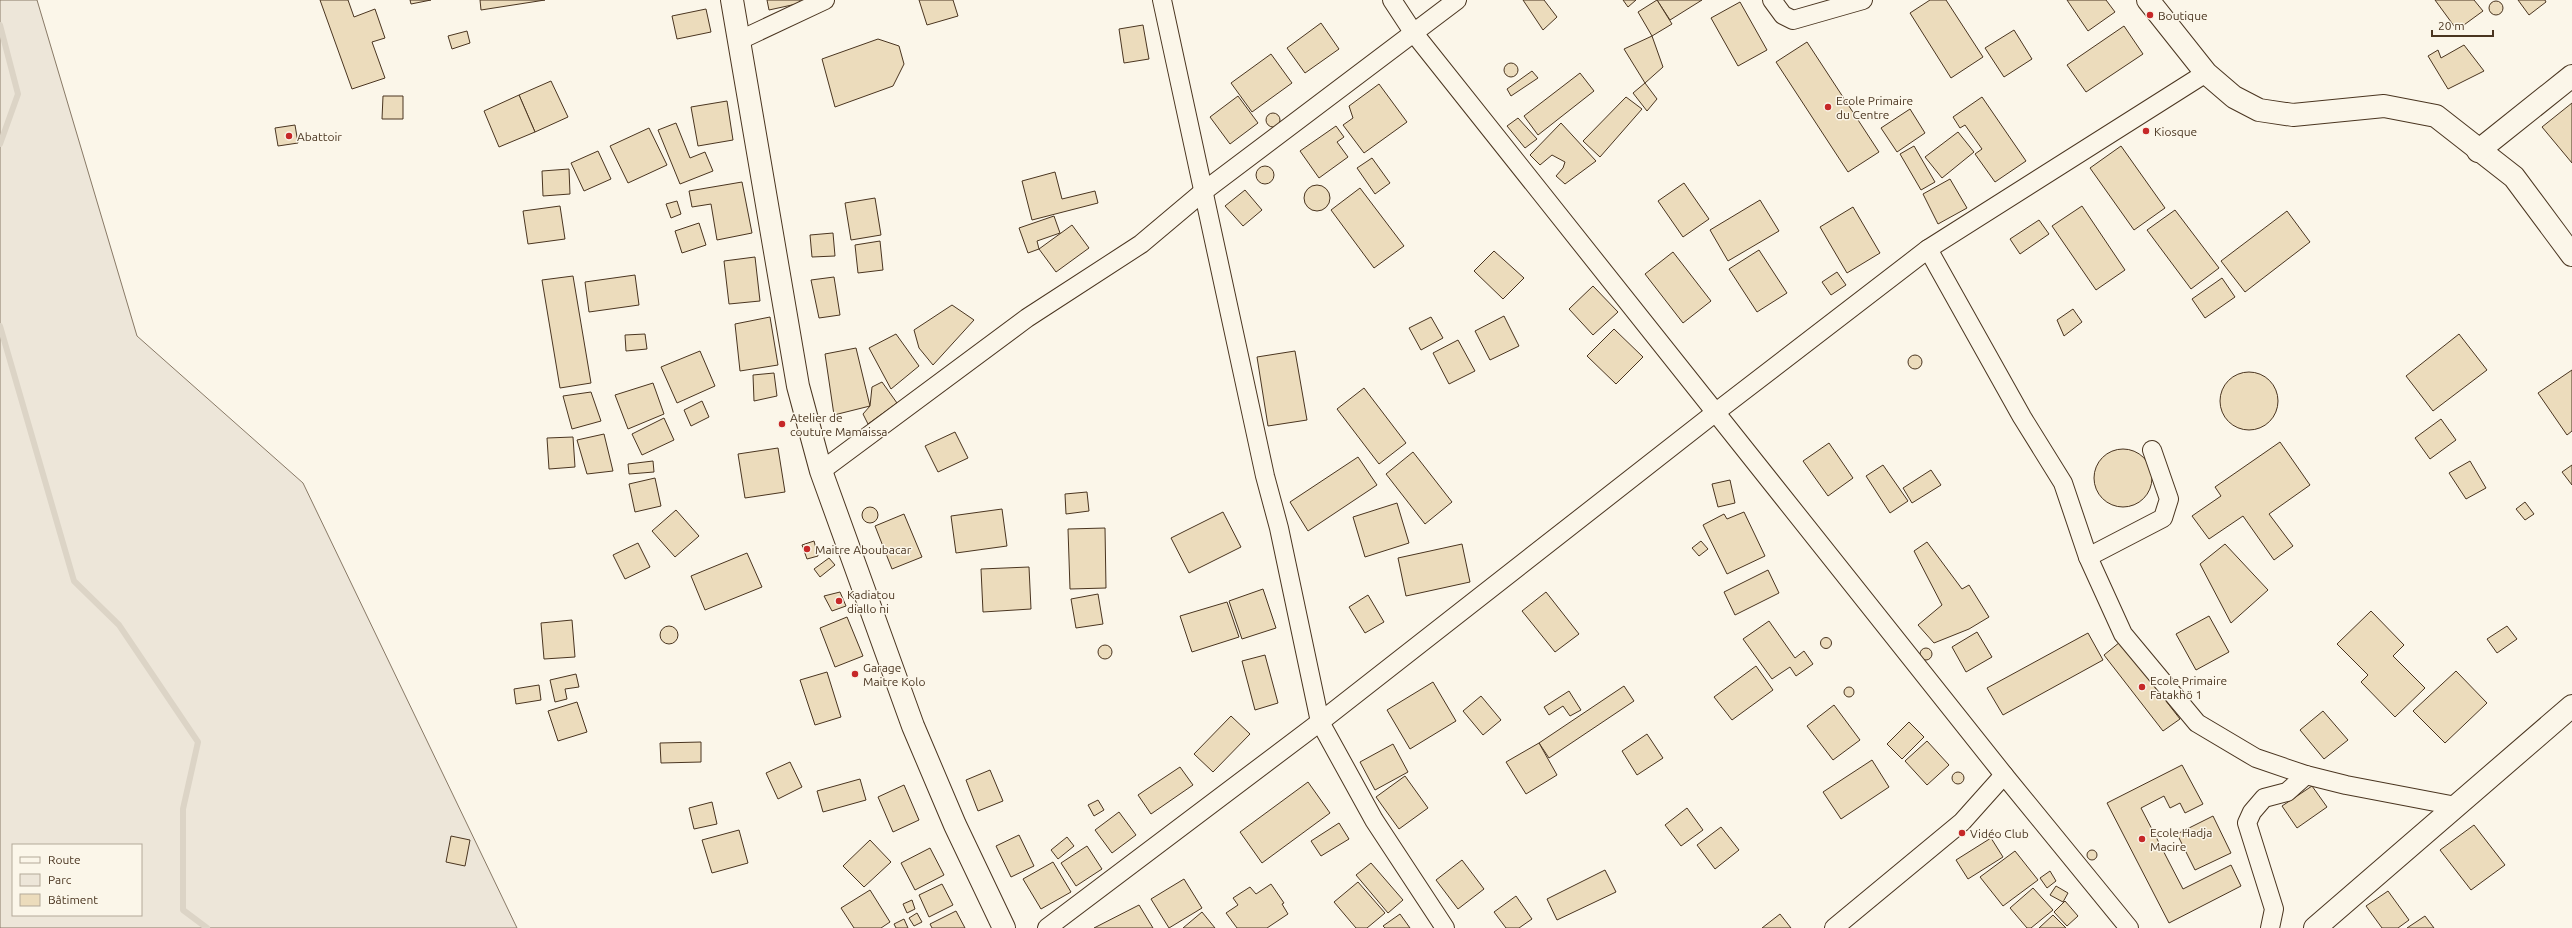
<svg xmlns="http://www.w3.org/2000/svg" width="2572" height="928" font-family="Ubuntu,sans-serif">
<style>
.green{fill:#ede6d9;stroke:#887966;fill-rule:evenodd}
.lines{fill:none;stroke-linecap:round;stroke-linejoin:round}
.stream{stroke:#dcd4c6;stroke-width:6}
.building{fill:#ecdcbc;stroke:#4a3520}
.minor-casing{stroke:#4a3520;stroke-width:20}
.tertiary-casing{stroke:#4a3520;stroke-width:24}
.trunk-casing{stroke:#4a3520;stroke-width:24}
.minor{stroke:#fbf6e9;stroke-width:18}
.tertiary{stroke:#fbf6e9;stroke-width:22}
.trunk{stroke:#fbf6e9;stroke-width:22}
.poi-dot{fill:#c62828;stroke:#fbf6e9;stroke-width:1.5}
.labels{text-anchor:middle;dominant-baseline:central;stroke-width:3;stroke-linejoin:round;paint-order:stroke}
.poi-label{font-size:12px;fill:#4a3520;stroke:#fbf6e9;text-anchor:start}
</style>
<rect width="100%" height="100%" fill="#fbf6e9"/>
<path class="green" d="M0 0H37L137 336 303 483 517 928H0ZM13 845H141V915H13Z"/>
<g class="lines">
<g class="stream">
<polyline points="0,25 18,94 0,144"/>
<polyline points="0,326 74,581 119,625 198,742 183,809 183,910 207,928"/>
</g>
</g>
<g class="building">
<polygon points="320,0 348,0 354,17 375,9 385,38 372,42 385,78 352,89"/>
<polygon points="410,0 431,0 411,4"/>
<polygon points="480,0 545,0 481,10"/>
<polygon points="767,0 800,0 801,3 769,10"/>
<polygon points="919,0 953,0 958,16 927,25"/>
<polygon points="1523,0 1544,0 1557,17 1543,30"/>
<polygon points="1623,0 1636,0 1628,7"/>
<polygon points="1657,0 1702,0 1670,20"/>
<polygon points="1657,0 1672,24 1652,36 1638,12"/>
<polygon points="1930,0 1946,0 1983,57 1951,78 1910,13"/>
<polygon points="2067,0 2106,0 2115,12 2088,31"/>
<polygon points="2435,0 2474,0 2483,11 2457,30"/>
<polygon points="2518,0 2545,0 2546,2 2529,15"/>
<circle cx="2496" cy="8" r="7"/>
<polygon points="1740,2 1767,50 1738,66 1711,18"/>
<polygon points="706,9 711,32 677,39 672,16"/>
<polygon points="1321,23 1339,49 1305,73 1287,48"/>
<polygon points="1143,25 1149,59 1124,63 1119,29"/>
<polygon points="2124,26 2143,54 2086,92 2067,65"/>
<polygon points="2014,30 2032,59 2004,77 1985,48"/>
<polygon points="467,31 470,43 452,49 448,36"/>
<polygon points="1652,36 1663,67 1645,83 1624,49"/>
<polygon points="878,39 899,46 904,64 893,86 835,107 822,59"/>
<polygon points="1807,42 1879,152 1848,172 1776,62"/>
<polygon points="2464,45 2484,71 2448,89 2428,56 2438,50 2441,58"/>
<polygon points="1271,54 1292,83 1252,112 1231,83"/>
<circle cx="1511" cy="70" r="7"/>
<polygon points="1532,71 1538,78 1511,96 1507,89"/>
<polygon points="1580,73 1594,91 1538,135 1524,116"/>
<polygon points="551,81 568,117 535,132 519,95"/>
<polygon points="1645,83 1657,99 1647,111 1633,93"/>
<polygon points="1379,84 1407,122 1364,153 1343,125 1353,118 1349,106"/>
<polygon points="519,95 535,132 499,147 484,111"/>
<polygon points="383,96 403,96 403,119 382,119"/>
<polygon points="1238,96 1258,123 1230,144 1210,117"/>
<polygon points="1626,97 1642,109 1600,157 1583,141"/>
<polygon points="1982,97 2026,161 1995,182 1975,154 1982,149 1965,125 1960,128 1953,117"/>
<polygon points="727,101 733,140 698,146 691,107"/>
<polygon points="2572,103 2572,163 2542,127"/>
<polygon points="1910,109 1925,133 1897,152 1881,128"/>
<circle cx="1273" cy="120" r="7"/>
<polygon points="1518,118 1537,139 1525,148 1507,126"/>
<polygon points="676,123 690,158 705,152 713,171 680,184 658,130"/>
<polygon points="1561,123 1596,161 1565,184 1556,176 1563,168 1565,162 1552,155 1540,165 1530,155"/>
<polygon points="295,125 298,143 278,146 275,128"/>
<polygon points="1336,126 1344,137 1337,142 1348,157 1319,178 1300,151"/>
<polygon points="649,128 667,165 628,183 610,146"/>
<polygon points="1958,132 1974,152 1942,178 1925,157"/>
<polygon points="1914,146 1935,182 1921,190 1900,154"/>
<polygon points="2121,146 2165,208 2134,230 2090,168"/>
<polygon points="598,151 611,179 584,191 571,163"/>
<polygon points="1372,158 1390,183 1375,194 1357,168"/>
<circle cx="1265" cy="175" r="9"/>
<polygon points="569,169 570,194 543,196 542,171"/>
<polygon points="1055,172 1062,199 1095,191 1098,203 1032,220 1022,181"/>
<polygon points="1950,179 1967,208 1938,224 1923,194"/>
<polygon points="742,182 752,233 717,240 711,204 692,207 689,191"/>
<polygon points="1684,183 1709,219 1683,237 1658,201"/>
<circle cx="1317" cy="198" r="13"/>
<polygon points="1360,188 1404,246 1374,268 1331,210"/>
<polygon points="1245,190 1262,210 1243,226 1225,206"/>
<polygon points="875,198 881,235 851,240 845,203"/>
<polygon points="1760,200 1779,231 1728,261 1710,230"/>
<polygon points="677,201 681,214 671,218 666,204"/>
<polygon points="560,206 565,239 528,244 523,211"/>
<polygon points="2082,206 2125,270 2096,290 2052,226"/>
<polygon points="1853,207 1880,253 1847,273 1820,227"/>
<polygon points="2175,210 2219,268 2191,289 2147,230"/>
<polygon points="2287,211 2310,242 2245,292 2221,261"/>
<polygon points="1054,216 1060,233 1037,241 1039,249 1028,253 1019,228"/>
<polygon points="2039,220 2049,234 2020,254 2010,239"/>
<polygon points="699,223 706,245 682,253 675,231"/>
<polygon points="1072,225 1089,248 1056,272 1039,249"/>
<polygon points="833,233 835,256 812,257 810,235"/>
<polygon points="880,241 883,270 858,273 855,245"/>
<polygon points="1759,250 1787,293 1757,312 1729,269"/>
<polygon points="1494,251 1524,278 1503,299 1474,271"/>
<polygon points="1673,252 1711,301 1683,323 1645,274"/>
<polygon points="755,257 760,301 729,304 724,261"/>
<polygon points="1837,272 1846,285 1831,295 1822,282"/>
<polygon points="635,275 639,305 589,312 585,282"/>
<polygon points="573,276 591,383 560,388 542,280"/>
<polygon points="834,277 840,315 819,318 811,280"/>
<polygon points="2222,278 2235,297 2205,318 2192,299"/>
<polygon points="1593,286 1618,312 1593,335 1569,309"/>
<polygon points="952,305 974,320 933,365 919,348 914,330"/>
<polygon points="2073,309 2082,322 2064,336 2057,320"/>
<polygon points="1504,316 1519,346 1490,360 1475,331"/>
<polygon points="770,317 778,365 740,371 735,324"/>
<polygon points="1431,317 1443,338 1421,350 1409,328"/>
<polygon points="1614,329 1643,357 1616,384 1587,356"/>
<polygon points="645,334 647,349 626,351 625,335"/>
<polygon points="896,334 919,366 891,389 869,348"/>
<polygon points="2459,334 2487,370 2433,411 2406,376"/>
<polygon points="1458,340 1475,371 1449,384 1433,353"/>
<polygon points="856,348 870,406 834,415 825,354"/>
<polygon points="700,351 715,386 677,403 661,367"/>
<polygon points="1295,351 1307,420 1268,426 1257,357"/>
<circle cx="1915" cy="362" r="7"/>
<polygon points="2572,370 2572,431 2567,435 2538,393"/>
<circle cx="2249" cy="401" r="29"/>
<polygon points="774,373 777,396 754,401 753,375"/>
<polygon points="882,382 897,403 868,424 863,414 870,406 872,387"/>
<polygon points="653,383 664,414 628,429 615,395"/>
<polygon points="1364,388 1406,443 1379,464 1337,409"/>
<polygon points="591,392 601,421 572,429 563,396"/>
<polygon points="702,401 709,417 691,426 684,410"/>
<polygon points="664,418 674,440 642,455 632,434"/>
<polygon points="2441,419 2456,440 2430,459 2415,438"/>
<polygon points="955,432 968,458 938,472 925,446"/>
<polygon points="604,434 613,471 587,474 577,440"/>
<polygon points="573,437 575,467 549,469 547,438"/>
<polygon points="2280,442 2310,485 2269,514 2293,546 2274,560 2243,516 2209,539 2192,516 2221,496 2215,487"/>
<polygon points="1829,443 1853,478 1828,496 1803,461"/>
<polygon points="778,448 785,492 745,498 738,454"/>
<circle cx="2123" cy="478" r="29"/>
<polygon points="1413,452 1452,502 1425,524 1386,474"/>
<polygon points="1358,457 1377,485 1308,531 1290,502"/>
<polygon points="653,461 654,472 629,474 628,464"/>
<polygon points="2470,461 2486,488 2466,499 2449,473"/>
<polygon points="1883,465 1908,501 1890,513 1866,476"/>
<polygon points="2572,465 2572,485 2562,472"/>
<polygon points="1931,470 1941,485 1912,503 1903,488"/>
<polygon points="655,478 661,506 635,512 629,484"/>
<polygon points="1730,480 1735,503 1718,507 1712,484"/>
<polygon points="1087,492 1089,511 1066,514 1065,494"/>
<polygon points="2525,502 2534,514 2525,520 2516,509"/>
<polygon points="1397,503 1409,543 1365,557 1353,517"/>
<circle cx="870" cy="515" r="8"/>
<polygon points="1002,509 1007,546 956,553 951,516"/>
<polygon points="676,510 699,536 675,557 652,531"/>
<polygon points="1223,512 1241,547 1189,573 1171,538"/>
<polygon points="1744,512 1765,556 1727,574 1703,525 1724,514 1727,519"/>
<polygon points="904,514 922,557 892,569 875,526"/>
<polygon points="1105,528 1106,588 1070,589 1068,529"/>
<polygon points="814,541 818,556 807,559 802,545"/>
<polygon points="1701,541 1708,549 1699,556 1692,548"/>
<polygon points="1927,542 1962,589 1969,585 1989,617 1969,629 1934,643 1918,625 1942,605 1914,551"/>
<polygon points="638,543 650,567 625,579 613,555"/>
<polygon points="1462,544 1470,582 1406,596 1398,558"/>
<polygon points="2225,544 2268,590 2231,623 2200,564"/>
<polygon points="747,553 762,587 705,610 691,576"/>
<polygon points="829,558 835,565 820,577 814,569"/>
<polygon points="1029,567 1031,609 983,612 981,569"/>
<polygon points="1768,570 1779,593 1735,615 1724,592"/>
<polygon points="1263,589 1276,628 1242,639 1229,601"/>
<polygon points="840,592 846,606 832,611 824,596"/>
<polygon points="1546,592 1579,634 1555,652 1522,611"/>
<polygon points="1098,594 1103,624 1076,628 1071,599"/>
<polygon points="1368,595 1384,622 1365,633 1349,607"/>
<polygon points="1227,602 1239,637 1192,652 1180,616"/>
<polygon points="2371,611 2404,645 2393,656 2425,688 2395,717 2361,682 2368,675 2337,644"/>
<polygon points="2209,616 2229,652 2196,670 2176,634"/>
<polygon points="847,617 863,656 835,667 820,628"/>
<polygon points="572,620 575,657 544,659 541,623"/>
<polygon points="1769,621 1795,658 1804,651 1813,664 1796,676 1790,667 1772,679 1743,639"/>
<polygon points="2507,626 2517,639 2497,653 2487,639"/>
<circle cx="669" cy="635" r="9"/>
<polygon points="1977,632 1992,657 1966,672 1952,647"/>
<polygon points="2088,633 2103,660 2003,715 1987,688"/>
<circle cx="1826" cy="643" r="5.5"/>
<polygon points="2120,642 2180,719 2163,731 2104,655"/>
<circle cx="1105" cy="652" r="7"/>
<circle cx="1926" cy="654" r="6"/>
<polygon points="1265,655 1278,703 1255,710 1242,661"/>
<polygon points="1756,666 1773,690 1732,720 1714,697"/>
<polygon points="2456,671 2487,703 2445,743 2413,711"/>
<polygon points="827,672 841,717 815,725 800,680"/>
<polygon points="576,674 579,687 565,689 567,699 555,702 550,680"/>
<polygon points="1433,682 1456,721 1410,749 1387,710"/>
<polygon points="539,685 541,700 516,704 514,689"/>
<polygon points="1624,686 1634,701 1549,758 1539,743"/>
<circle cx="1849" cy="692" r="5"/>
<polygon points="1569,691 1581,710 1570,716 1563,706 1549,715 1544,707"/>
<polygon points="1481,696 1501,720 1483,735 1463,711"/>
<polygon points="577,702 587,732 558,741 548,711"/>
<polygon points="1834,705 1860,740 1833,760 1807,726"/>
<polygon points="2323,711 2348,740 2324,759 2300,730"/>
<polygon points="1231,716 1250,734 1213,772 1194,754"/>
<polygon points="1909,722 1924,737 1902,759 1887,744"/>
<polygon points="1647,734 1663,758 1637,775 1622,751"/>
<polygon points="1927,741 1949,765 1927,785 1905,761"/>
<polygon points="701,742 701,762 661,763 660,743"/>
<polygon points="1539,743 1557,775 1526,794 1506,762"/>
<polygon points="1393,744 1408,772 1375,790 1360,762"/>
<polygon points="1872,760 1889,787 1841,819 1823,792"/>
<polygon points="790,762 802,787 778,799 766,773"/>
<polygon points="2182,765 2203,804 2185,813 2180,803 2170,808 2164,796 2141,808 2183,889 2231,865 2241,886 2169,923 2107,803"/>
<polygon points="1180,767 1193,785 1151,814 1138,795"/>
<polygon points="990,770 1003,801 978,811 966,780"/>
<circle cx="1958" cy="778" r="6"/>
<polygon points="1405,776 1428,808 1399,829 1376,797"/>
<polygon points="860,779 866,800 823,812 817,791"/>
<polygon points="1308,782 1330,813 1262,863 1240,832"/>
<polygon points="904,785 919,820 893,832 878,797"/>
<polygon points="2312,786 2327,807 2297,828 2282,806"/>
<polygon points="1098,800 1104,810 1094,816 1088,805"/>
<polygon points="712,802 717,824 694,829 689,808"/>
<polygon points="1687,808 1703,830 1681,846 1665,825"/>
<polygon points="1119,812 1136,835 1112,853 1095,830"/>
<polygon points="2213,816 2231,853 2195,870 2177,834"/>
<polygon points="1339,823 1349,839 1321,856 1311,841"/>
<polygon points="2474,825 2505,865 2471,890 2440,850"/>
<polygon points="1721,827 1739,850 1715,869 1697,845"/>
<polygon points="739,830 748,863 712,873 702,840"/>
<polygon points="1019,835 1034,866 1011,877 996,846"/>
<polygon points="451,836 470,840 465,866 446,862"/>
<polygon points="1067,837 1074,846 1058,859 1051,850"/>
<polygon points="1991,838 2003,857 1968,879 1956,860"/>
<polygon points="870,840 891,862 864,887 843,866"/>
<polygon points="1087,846 1102,869 1076,886 1061,863"/>
<polygon points="930,848 944,875 915,890 901,863"/>
<circle cx="2092" cy="855" r="5"/>
<polygon points="2015,851 2038,880 2003,906 1980,877"/>
<polygon points="1462,860 1484,889 1458,909 1436,880"/>
<polygon points="1053,862 1071,892 1041,909 1023,879"/>
<polygon points="1371,863 1403,900 1388,913 1356,875"/>
<polygon points="1605,870 1616,892 1557,920 1547,899"/>
<polygon points="2050,871 2056,881 2047,888 2040,878"/>
<polygon points="1184,879 1202,908 1169,928 1151,899"/>
<polygon points="1358,882 1385,913 1367,928 1356,928 1334,902"/>
<polygon points="942,884 953,905 929,917 919,895"/>
<polygon points="1271,884 1284,903 1282,904 1288,914 1267,928 1237,928 1226,913 1238,905 1233,898 1250,887 1256,894"/>
<polygon points="2056,886 2068,893 2063,902 2050,895"/>
<polygon points="2033,888 2053,910 2031,928 2027,928 2010,908"/>
<polygon points="870,890 890,922 881,928 854,928 841,908"/>
<polygon points="2388,891 2409,920 2398,928 2382,928 2366,906"/>
<polygon points="1516,896 1532,919 1519,928 1506,928 1494,912"/>
<polygon points="912,900 915,909 907,913 903,904"/>
<polygon points="2065,901 2078,916 2067,926 2054,912"/>
<polygon points="1139,905 1153,928 1094,928"/>
<polygon points="956,911 965,928 932,928 930,924"/>
<polygon points="1202,912 1215,928 1183,928"/>
<polygon points="917,913 922,922 914,926 909,918"/>
<polygon points="1400,914 1410,928 1385,928 1383,926"/>
<polygon points="1780,914 1791,928 1762,928"/>
<polygon points="2053,915 2066,928 2039,928"/>
<polygon points="2425,916 2434,928 2407,928"/>
<polygon points="904,919 908,928 896,928 894,924"/>
</g>
<g class="lines">
<defs>
<g id="minor">
<polyline points="1162,0 1265,476 1279,528 1320,722 1374,820 1445,928"/>
<polyline points="1392,0 1413,32 2004,775 2129,928"/>
<polyline points="1772,0 1783,15 1793,20 1863,0"/>
<polyline points="740,40 825,0"/>
<polyline points="1928,249 2022,417 2063,483 2088,557 2123,634 2197,723 2256,758 2306,775 2346,785 2456,806"/>
<polyline points="821,471 1027,318 1141,244 1204,191 1457,0"/>
<polyline points="2088,557 2163,518 2169,499 2152,450"/>
<polyline points="1047,928 1320,722 1716,412 1928,249 2206,73"/>
<polyline points="1834,928 1962,822 2004,775"/>
<polyline points="2270,928 2274,909 2247,823 2252,812 2264,798 2287,792 2306,775"/>
</g>
<g id="tertiary">
<polyline points="2148,0 2206,73 2234,97 2259,110 2293,115 2384,106 2436,116 2514,177 2572,255"/>
<polyline points="2478,151 2572,76"/>
<polyline points="2315,928 2572,706"/>
</g>
<polyline id="trunk" points="732,0 798,386 821,471 913,726 955,825 1004,928"/>
</defs>
<use href="#minor" class="minor-casing"/>
<use href="#tertiary" class="tertiary-casing"/>
<use href="#trunk" class="trunk-casing"/>
<use href="#minor" class="minor"/>
<use href="#tertiary" class="tertiary"/>
<use href="#trunk" class="trunk"/>
</g>
<g class="poi-dot">
<circle cx="2150" cy="15" r="4"/>
<circle cx="1828" cy="107" r="4"/>
<circle cx="2146" cy="131" r="4"/>
<circle cx="289" cy="136" r="4"/>
<circle cx="782" cy="424" r="4"/>
<circle cx="807" cy="549" r="4"/>
<circle cx="839" cy="601" r="4"/>
<circle cx="855" cy="674" r="4"/>
<circle cx="2142" cy="687" r="4"/>
<circle cx="1962" cy="833" r="4"/>
<circle cx="2142" cy="839" r="4"/>
</g>
<g class="labels">
<g class="poi-label">
<text x="2158" y="15">Boutique</text>
<text x="1836" y="100">Ecole Primaire<tspan x="1836" dy="14">du Centre</tspan></text>
<text x="2154" y="131">Kiosque</text>
<text x="297" y="136">Abattoir</text>
<text x="790" y="417">Atelier de<tspan x="790" dy="14">couture Mamaissa</tspan></text>
<text x="815" y="549">Maitre Aboubacar</text>
<text x="847" y="594">Kadiatou<tspan x="847" dy="14">diallo ni</tspan></text>
<text x="863" y="667">Garage<tspan x="863" dy="14">Maitre Kolo</tspan></text>
<text x="2150" y="680">Ecole Primaire<tspan x="2150" dy="14">Fatakhö 1</tspan></text>
<text x="2150" y="832">Ecole Hadja<tspan x="2150" dy="14">Macire</tspan></text>
<text x="1970" y="833">Vidéo Club</text>
</g>
</g>
<rect x="12" y="844" width="130" height="72" fill="#fbf6e9" stroke="#b4a999"/>
<rect x="20" y="857" width="20" height="6" fill="#fbf6e9" stroke="#b4a999"/>
<text x="48" y="864" font-size="12" fill="#4a3520">Route</text>
<rect x="20" y="874" width="20" height="12" fill="#ede6d9" stroke="#b4a999"/>
<text x="48" y="884" font-size="12" fill="#4a3520">Parc</text>
<rect x="20" y="894" width="20" height="12" fill="#ecdcbc" stroke="#b4a999"/>
<text x="48" y="904" font-size="12" fill="#4a3520">Bâtiment</text>
<path d="M2432 30v6h61v-6" fill="none" stroke="#4a3520" stroke-width="2"/>
<text x="2438" y="30" font-size="12" fill="#4a3520" stroke="#fbf6e9" stroke-width="3" paint-order="stroke">20 m</text>
</svg>
